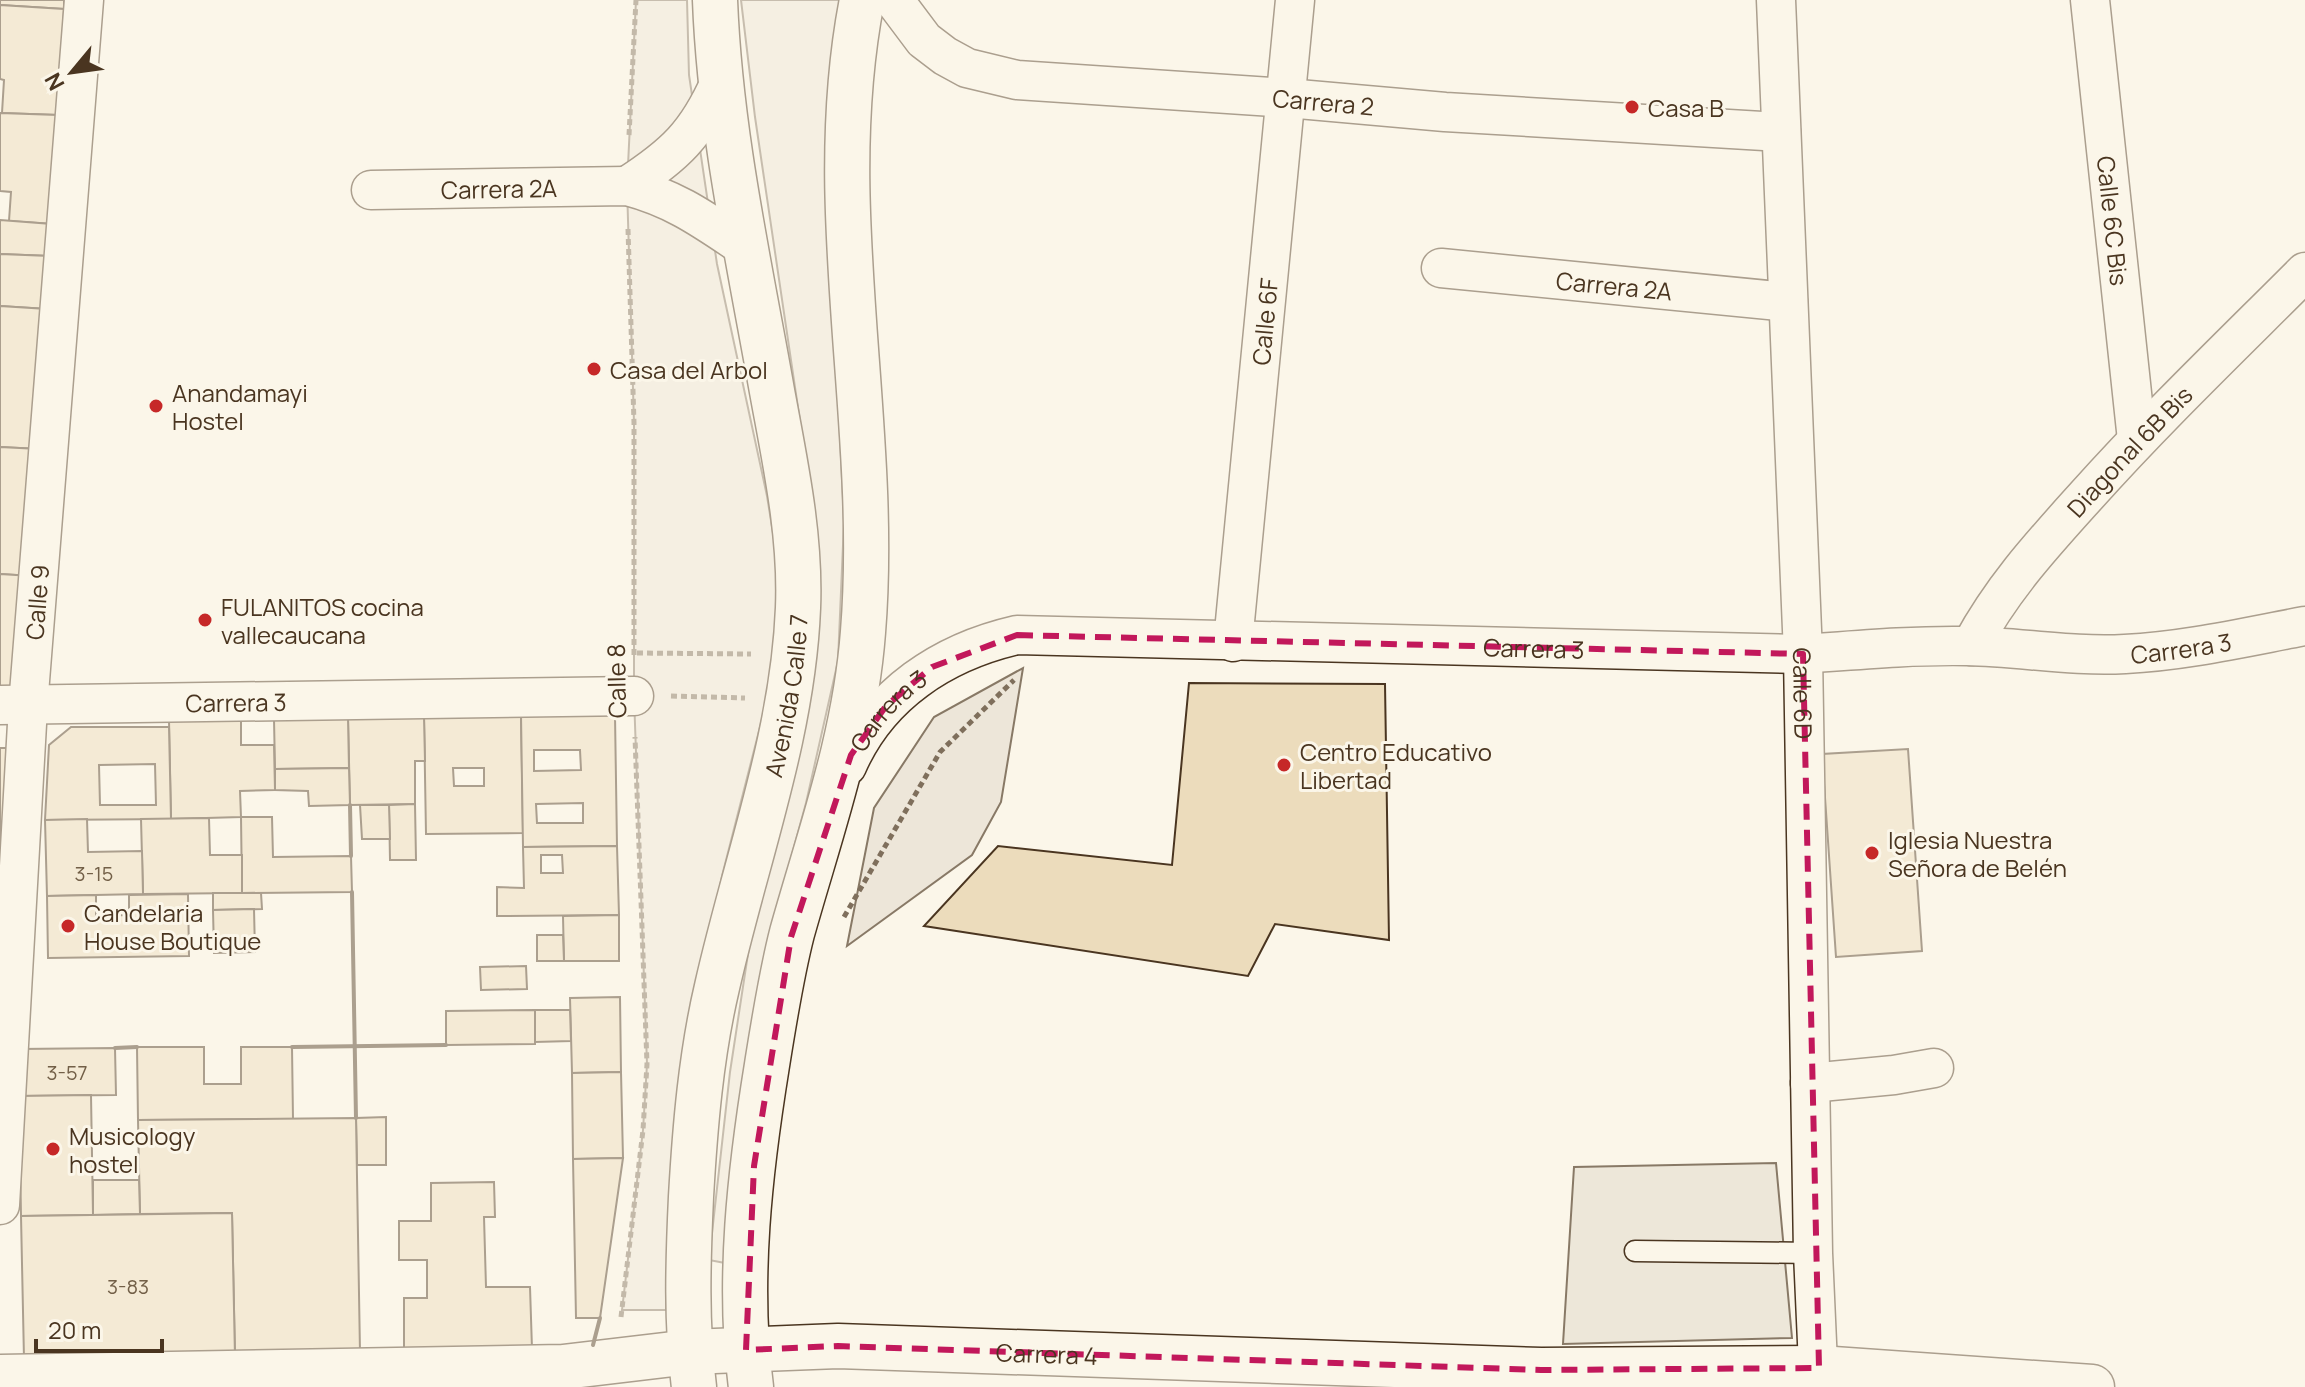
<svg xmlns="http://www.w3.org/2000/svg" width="2305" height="1387" font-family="Manrope,sans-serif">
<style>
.green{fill:#ede6d9;stroke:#887966;stroke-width:2}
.parking{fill:#ede7d9;stroke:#887966;stroke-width:2}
.building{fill:#ecdcbc;stroke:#4a3520;stroke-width:2;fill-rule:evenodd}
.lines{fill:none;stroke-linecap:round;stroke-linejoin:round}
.lane-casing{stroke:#4a3520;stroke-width:23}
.street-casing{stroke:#4a3520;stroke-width:41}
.secondary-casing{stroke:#4a3520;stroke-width:47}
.path{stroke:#7f6f5c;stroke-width:5;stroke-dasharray:6 4;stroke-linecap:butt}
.lane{stroke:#fbf6e9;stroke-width:20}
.street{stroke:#fbf6e9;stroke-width:38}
.secondary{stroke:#fbf6e9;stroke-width:44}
.wall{stroke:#4a3520;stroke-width:4}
.marked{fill:none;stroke:#c2185b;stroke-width:6;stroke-dasharray:16 10;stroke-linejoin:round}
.poi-dot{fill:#c62828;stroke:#fbf6e9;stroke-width:3}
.labels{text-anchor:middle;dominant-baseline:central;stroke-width:6;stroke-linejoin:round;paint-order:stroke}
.number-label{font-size:20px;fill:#725f47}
.street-label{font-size:24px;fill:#4a3520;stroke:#fbf6e9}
.poi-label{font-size:24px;fill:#4a3520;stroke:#fbf6e9;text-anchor:start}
</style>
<rect width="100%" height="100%" fill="#fbf6e9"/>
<g class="green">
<polygon points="636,0 687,0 689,75 717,264 767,496 779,570 772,680 722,876 692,1025 670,1184 666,1310 622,1310 643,1130 647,1064 634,696 634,423 627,186"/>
<polygon points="741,0 843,0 826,141 844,522 838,661 806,803 773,924 725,1263 709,1260 730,1072 808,560 800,421 755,117"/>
<polygon points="1023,668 1001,802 972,855 847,946 874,808 934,717"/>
</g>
<polygon class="parking" points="1776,1163 1792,1338 1563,1344 1574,1167"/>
<g class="building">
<polygon points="0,0 64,0 64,9 0,5"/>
<polygon points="0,5 64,9 58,115 2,113 4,80 0,79"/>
<polygon points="0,113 58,115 52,224 9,221 11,192 0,191"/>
<polygon points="0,220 52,224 50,256 0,254"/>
<polygon points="0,254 50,256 47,309 0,306"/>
<polygon points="0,306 47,309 39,449 0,447"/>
<polygon points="0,447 39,449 32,576 0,574"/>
<polygon points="0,574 32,576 27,688 0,687"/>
<polygon points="1189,683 1385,684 1389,940 1275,924 1248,976 924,926 998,846 1172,865"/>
<path d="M521 715 523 833 426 834 424 717ZM453 768H484V786H454Z"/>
<path d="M521 715H615L617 846 523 847ZM534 750H580L581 770 534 771ZM583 803V823H537L536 804Z"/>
<polygon points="424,717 425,761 415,761 415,804 350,805 348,718"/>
<polygon points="348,718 349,768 275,769 274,719"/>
<polygon points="241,719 241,745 274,745 275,790 240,791 241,817 171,819 169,720"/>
<path d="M71 727H169L171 819 45 820 49 745ZM155 764 156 805H100L99 765Z"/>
<polygon points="0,748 9,748 0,872"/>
<polygon points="1908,749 1922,951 1836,957 1822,754"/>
<polygon points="349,768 350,805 309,806 308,791 275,790 275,769"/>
<polygon points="415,804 416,860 390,860 389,805"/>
<polygon points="360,805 389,805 390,839 362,839"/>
<polygon points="241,817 272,817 273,857 351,856 352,892 242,893"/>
<polygon points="209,818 210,855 242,855 242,893 143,894 141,819"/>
<polygon points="87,819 88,852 142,851 143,894 47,896 45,820"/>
<path d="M617 846 619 915 497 916V887L524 888 523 847ZM541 855H562L563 873H541Z"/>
<polygon points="213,893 261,893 262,909 213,910"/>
<polygon points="188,894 189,956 48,958 47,896 96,895 96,916 129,915 129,895"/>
<polygon points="254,909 255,952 214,953 213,910"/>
<polygon points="619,915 619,961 564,961 563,916"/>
<polygon points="537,935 563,935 564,961 537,961"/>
<polygon points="526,966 527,989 481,990 480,967"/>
<polygon points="620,997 621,1072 572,1073 570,998"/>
<polygon points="535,1010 535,1044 446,1045 446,1011"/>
<polygon points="535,1010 570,1010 571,1041 535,1042"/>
<polygon points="137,1047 204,1047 204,1084 241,1084 241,1047 292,1047 293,1119 138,1120"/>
<polygon points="115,1048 116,1095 19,1096 19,1049"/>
<polygon points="621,1072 623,1158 573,1159 572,1073"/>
<polygon points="91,1095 93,1215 21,1216 19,1096"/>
<polygon points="386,1117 386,1165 357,1165 356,1118"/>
<polygon points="356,1118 360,1352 235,1357 232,1213 140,1214 138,1120"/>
<polygon points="623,1158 600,1318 576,1318 573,1159"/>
<polygon points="93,1180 139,1180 140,1214 93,1215"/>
<polygon points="494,1182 495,1217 484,1217 486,1287 530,1287 532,1349 404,1350 404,1298 427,1298 427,1260 399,1260 399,1221 431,1221 431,1183"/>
<polygon points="232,1213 235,1357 24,1359 21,1216"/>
</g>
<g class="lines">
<defs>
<polyline id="lane" points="1635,1251 1813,1253"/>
<g id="street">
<path id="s1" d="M894 0 924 40 945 56 967 68 1017 80 1287 98 1445 112 1781 132"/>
<path id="s2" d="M1776 0 1803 654 1813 1253 1819 1387"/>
<path id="s3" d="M2090 0 2137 440"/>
<path d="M627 186C675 155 697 134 720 82"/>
<path id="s4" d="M371 190 627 186C676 199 704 220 746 248"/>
<path id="s5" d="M1441 268 1788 302"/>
<path id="s6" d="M1233 642 1295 0"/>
<path id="s7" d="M1971 646C2003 587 2041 546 2086 496 2156 418 2231 346 2305 272"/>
<path id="s8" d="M0 705 634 696"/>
<path id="s9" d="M847 766C878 694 943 652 1017 635L1803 654C1858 650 1912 645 1967 646 2020 647 2072 657 2125 654 2186 651 2246 637 2305 626"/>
<polyline points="1810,1083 1894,1075 1934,1068"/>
<path id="s10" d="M0 1205 28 706 84 0"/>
</g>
<g id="secondary">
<path id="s11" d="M0 1377 563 1367 690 1352 838 1346 1541 1370 1819 1368 2092 1387"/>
<path id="s12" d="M694 1387C686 1323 688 1261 691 1197 695 1127 701 1055 717 987 745 862 793 737 798 608 801 535 785 462 772 391 749 261 720 132 715 0"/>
<path d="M751 1387C737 1281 750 1170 767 1065 774 1021 781 976 792 933 820 833 855 738 863 632 880 422 821 209 862 0"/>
</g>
</defs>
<use href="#lane" class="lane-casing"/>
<use href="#street" class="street-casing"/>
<use href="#secondary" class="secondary-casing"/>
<g class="path">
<polyline points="629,135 636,0"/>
<polyline points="628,229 634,423 634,655"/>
<polyline points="637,653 751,654"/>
<polyline points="671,696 745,698"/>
<polyline points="844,917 940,752 1014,680"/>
<polyline points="621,1317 643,1130 647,1064 635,737"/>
</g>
<use href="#lane" class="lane"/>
<use href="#street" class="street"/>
<use href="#secondary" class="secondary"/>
<g class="wall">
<polyline points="350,805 351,856"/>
<polyline points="352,892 356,1118"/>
<polyline points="292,1047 446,1045"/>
<polyline points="115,1048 137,1047"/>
<polyline points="593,1345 600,1318"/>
</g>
</g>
<path d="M0 0H2305V1387H0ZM1017 635 1803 654 1819 1368 1541 1370 838 1346 746 1350 754 1166 791 937 851 755 886 706 932 667Z" fill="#fbf6e9" fill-opacity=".55" fill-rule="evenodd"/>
<path class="marked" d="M1017 635 1803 654 1819 1368 1541 1370 838 1346 746 1350 754 1166 791 937 851 755 886 706 932 667Z"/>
<g class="poi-dot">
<circle cx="1632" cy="107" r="8"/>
<circle cx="594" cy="369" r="8"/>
<circle cx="156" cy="406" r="8"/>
<circle cx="205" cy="620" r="8"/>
<circle cx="1284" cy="765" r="8"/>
<circle cx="1872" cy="853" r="8"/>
<circle cx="68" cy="926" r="8"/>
<circle cx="53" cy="1149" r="8"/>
</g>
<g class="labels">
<g class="number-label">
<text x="94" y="873">3-15</text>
<text x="67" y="1072">3-57</text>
<text x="128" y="1286">3-83</text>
</g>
<g class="street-label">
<text stroke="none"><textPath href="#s1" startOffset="460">Carrera 2</textPath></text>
<text stroke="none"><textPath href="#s4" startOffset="128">Carrera 2A</textPath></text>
<text stroke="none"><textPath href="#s3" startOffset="222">Calle 6C Bis</textPath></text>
<text stroke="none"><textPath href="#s5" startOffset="174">Carrera 2A</textPath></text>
<text stroke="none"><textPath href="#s6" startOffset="322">Calle 6F</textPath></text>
<text stroke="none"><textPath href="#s7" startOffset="252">Diagonal 6B Bis</textPath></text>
<text stroke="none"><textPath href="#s10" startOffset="604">Calle 9</textPath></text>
<text stroke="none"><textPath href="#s9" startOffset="1388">Carrera 3</textPath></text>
<text stroke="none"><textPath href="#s9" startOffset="740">Carrera 3</textPath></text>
<text transform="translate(616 681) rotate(-91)">Calle 8</text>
<text stroke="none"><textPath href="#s2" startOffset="694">Calle 6D</textPath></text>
<text stroke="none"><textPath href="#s12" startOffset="702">Avenida Calle 7</textPath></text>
<text stroke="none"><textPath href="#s8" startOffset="236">Carrera 3</textPath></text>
<text stroke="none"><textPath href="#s9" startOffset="70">Carrera 3</textPath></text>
<text stroke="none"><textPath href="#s11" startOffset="1048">Carrera 4</textPath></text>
</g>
<g class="poi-label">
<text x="1648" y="107">Casa B</text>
<text x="610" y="369">Casa del Arbol</text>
<text x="172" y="392">Anandamayi<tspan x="172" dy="28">Hostel</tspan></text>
<text x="221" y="606">FULANITOS cocina<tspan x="221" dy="28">vallecaucana</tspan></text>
<text x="1300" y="751">Centro Educativo<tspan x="1300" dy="28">Libertad</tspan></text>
<text x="1888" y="839">Iglesia Nuestra<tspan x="1888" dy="28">Señora de Belén</tspan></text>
<text x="84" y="912">Candelaria<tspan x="84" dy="28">House Boutique</tspan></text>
<text x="69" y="1135">Musicology<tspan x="69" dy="28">hostel</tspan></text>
</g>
</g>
<g transform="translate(72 72) rotate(241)" stroke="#fbf6e9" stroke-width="6" paint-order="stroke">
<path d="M0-6L14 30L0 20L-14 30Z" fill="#4a3520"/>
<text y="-12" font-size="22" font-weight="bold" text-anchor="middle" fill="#4a3520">N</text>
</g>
<path d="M36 1339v12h126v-12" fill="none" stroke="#4a3520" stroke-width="4"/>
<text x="48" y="1339" font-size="24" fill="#4a3520" stroke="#fbf6e9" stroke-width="6" paint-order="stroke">20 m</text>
</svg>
